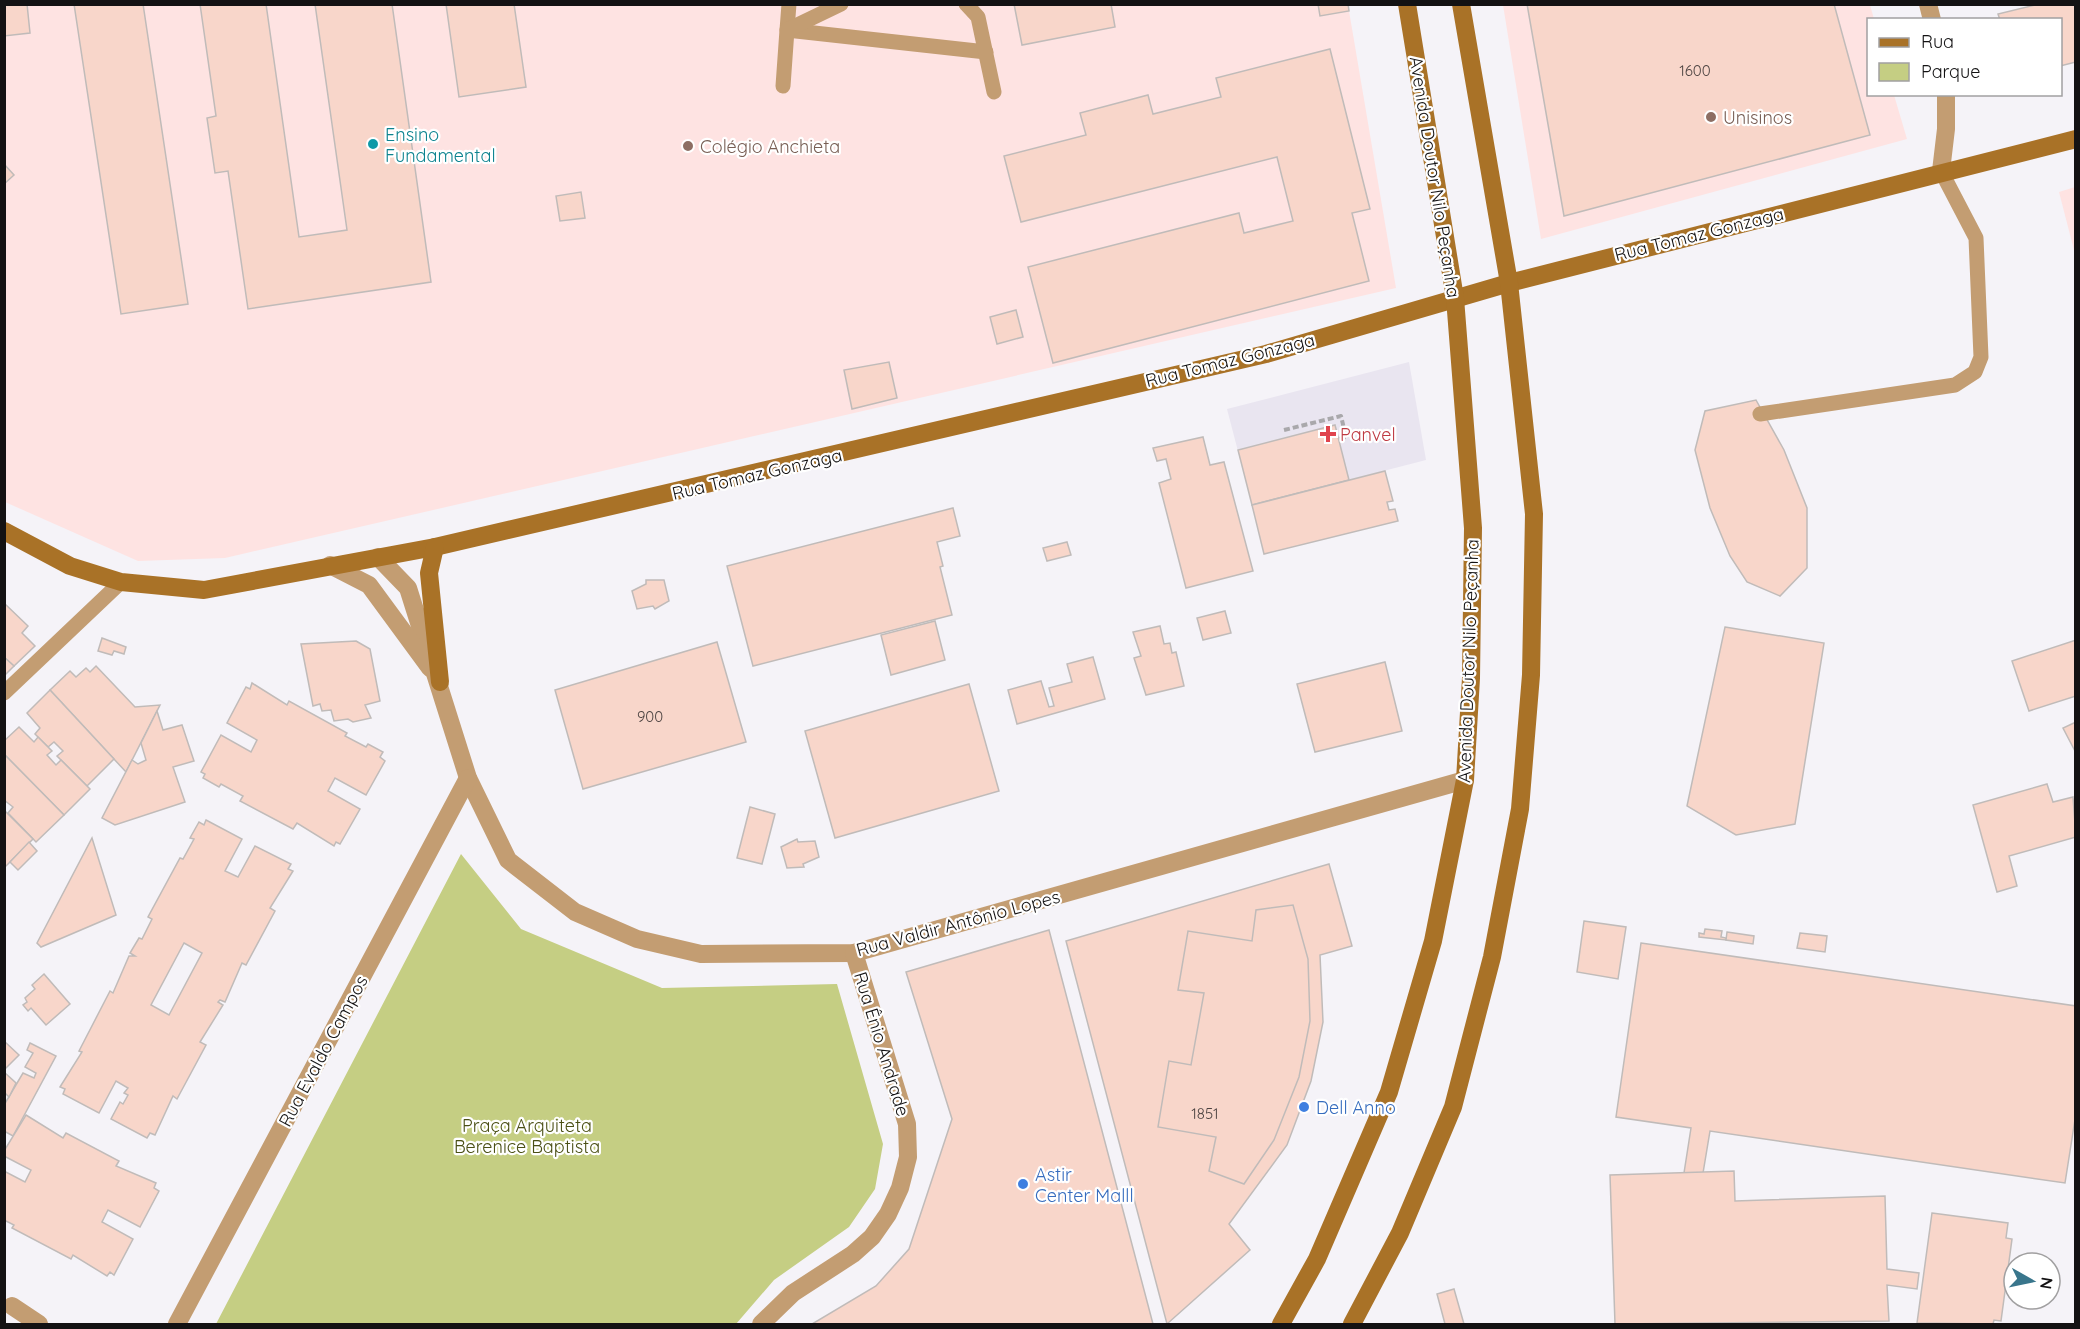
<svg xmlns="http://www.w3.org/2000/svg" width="2080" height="1329" font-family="Quicksand,sans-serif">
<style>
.built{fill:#e9e5f0}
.education{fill:#fee3e2}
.green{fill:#c5ce83}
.building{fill:#f8d6ca;stroke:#c0bbb9;stroke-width:1.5;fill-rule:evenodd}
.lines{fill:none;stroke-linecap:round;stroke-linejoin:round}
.path{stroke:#a9a8ab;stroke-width:4;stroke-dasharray:6 3;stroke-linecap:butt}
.lane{stroke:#c39d72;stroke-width:15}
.street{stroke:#c39d72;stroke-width:18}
.secondary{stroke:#a97227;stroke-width:18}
.education-dot{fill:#8d6e63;stroke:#fff;stroke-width:2}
.culture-dot{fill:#0f9aa8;stroke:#fff;stroke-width:2}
.health-dot{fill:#e0444e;stroke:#fff;stroke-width:2}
.shop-dot{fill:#3f7fe0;stroke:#fff;stroke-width:2}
.labels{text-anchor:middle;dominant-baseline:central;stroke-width:4.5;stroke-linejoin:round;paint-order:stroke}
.number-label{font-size:15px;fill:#4c4341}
.education-label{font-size:18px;fill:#785e54;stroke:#fff;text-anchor:start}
.culture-label{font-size:18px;fill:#0d838f;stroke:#fff;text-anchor:start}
.street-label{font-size:18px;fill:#131213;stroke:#fff}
.health-label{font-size:18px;fill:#be3a42;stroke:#fff;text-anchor:start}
.shop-label{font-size:18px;fill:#366cbe;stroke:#fff;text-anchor:start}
.park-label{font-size:18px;fill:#4a4f14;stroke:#fff}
</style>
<rect width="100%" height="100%" fill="#f5f3f8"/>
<polygon class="built" points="1409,362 1426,460 1252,505 1227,409"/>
<g class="education">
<polygon points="5,5 1348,5 1396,288 225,558 138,561 5,502"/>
<polygon points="1503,5 1870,5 1874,19 1868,20 1868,94 1894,95 1907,139 1541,239"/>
<polygon points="2075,187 2076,187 2075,254 2059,192"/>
</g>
<polygon class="green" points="461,854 521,929 662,988 837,984 883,1144 875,1189 849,1227 774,1280 736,1324 216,1324"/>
<g class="building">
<polygon points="4,4 27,4 30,33 4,36"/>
<polygon points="74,4 143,4 188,304 121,314"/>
<polygon points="200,4 266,4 299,237 347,230 315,4 392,4 431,282 248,309 228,171 215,173 207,118 216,116"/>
<polygon points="446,4 514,4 526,87 459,97"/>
<polygon points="1014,4 1111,4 1115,27 1022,45"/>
<polygon points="1318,4 1348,4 1349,11 1320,16"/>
<polygon points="1527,4 1834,4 1870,135 1564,216"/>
<polygon points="2039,4 2076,4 2076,62 2060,66 2060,20 2000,20 1998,14"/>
<polygon points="1330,49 1370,209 1352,213 1369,281 1053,363 1028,267 1239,213 1244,233 1293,221 1277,157 1021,222 1004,156 1086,135 1080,113 1148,95 1153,114 1221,97 1216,78"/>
<polygon points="4,164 14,175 4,184"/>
<polygon points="581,192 585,218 560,221 556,196"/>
<polygon points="1016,310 1023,337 997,344 990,317"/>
<polygon points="889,362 897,398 852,409 844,370"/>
<polygon points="1756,400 1784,450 1807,508 1807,568 1780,596 1747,582 1730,556 1710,508 1695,450 1705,411"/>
<polygon points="1335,425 1349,480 1252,505 1238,450"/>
<polygon points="1203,437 1210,465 1224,462 1253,571 1186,588 1159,483 1171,479 1166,459 1157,461 1153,448"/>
<polygon points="1385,471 1393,501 1387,502 1389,510 1395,509 1398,521 1264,554 1252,505"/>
<polygon points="953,508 960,536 937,542 943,566 940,567 952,615 753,666 727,566"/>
<polygon points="1067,542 1071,555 1047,561 1043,548"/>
<polygon points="646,580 664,580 669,601 655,609 653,606 637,609 632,591 646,584"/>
<polygon points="4,603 28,626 22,633 35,646 14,666 4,657"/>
<polygon points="1225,611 1231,633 1203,640 1197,618"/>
<polygon points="935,621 945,660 891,675 881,635"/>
<polygon points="1160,626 1164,644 1170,643 1172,653 1176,652 1184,686 1146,695 1134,658 1141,656 1133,632"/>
<polygon points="1725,627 1824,643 1795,824 1736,835 1687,806"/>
<polygon points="102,638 126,647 124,654 114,651 112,655 98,651"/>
<polygon points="2076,640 2076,696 2029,711 2012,661"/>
<polygon points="356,641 370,649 380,701 365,705 371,718 353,722 348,719 334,721 331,710 322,711 320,704 313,706 301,644"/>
<polygon points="717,642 746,742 583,789 555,690"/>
<polygon points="4,657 14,666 4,676"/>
<polygon points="1093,657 1105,699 1017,724 1008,690 1041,681 1049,707 1054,706 1049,688 1072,682 1067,664"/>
<polygon points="1385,662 1402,731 1315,752 1297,684"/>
<polygon points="96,666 135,707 160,705 126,772 50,690 70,671 76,677 86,668 90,672"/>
<polygon points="252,683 287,705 289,701 347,733 345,736 366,747 368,744 383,752 380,757 385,761 366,795 335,778 328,791 360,809 340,844 336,842 334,846 297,823 293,829 240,801 243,796 221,784 219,787 203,778 205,774 201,772 221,735 251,752 257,740 227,723 246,687 250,689"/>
<polygon points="969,684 999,791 835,838 805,731"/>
<polygon points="50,690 114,759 87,786 57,756 63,751 54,742 48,747 35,734 40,728 27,713"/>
<polygon points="157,711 163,730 182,725 194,761 173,767 185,802 115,825 102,818 132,760 138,764 146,760 141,743"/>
<polygon points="2076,722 2076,753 2063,728"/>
<polygon points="19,727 34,742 38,737 52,751 47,755 56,765 61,760 90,789 64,815 4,754 4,741"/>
<polygon points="4,754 64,815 36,842 8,813 13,807 4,800"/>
<polygon points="2047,784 2053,802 2073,797 2076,837 2009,856 2017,886 1997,892 1973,805"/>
<polygon points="750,807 775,814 762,864 737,858"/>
<polygon points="4,810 33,839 6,866 4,864"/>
<path d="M206 820 242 839 225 871 238 877 255 846 291 864 288 869 293 871 270 908 275 911 246 965 242 963 225 1002 220 1000 218 1002 223 1005 200 1042 206 1045 177 1099 173 1096 155 1135 150 1133 147 1138 111 1119 120 1102 123 1104 128 1095 124 1093 128 1088 116 1081 99 1113 63 1094 65 1089 60 1087 82 1052 79 1051 110 991 113 993 129 956H135L130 953 139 938 142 939 152 919 148 917 180 858 183 859 194 839 190 838 199 822 204 825ZM184 943 202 953 169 1015 151 1005Z"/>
<polygon points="92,838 116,915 41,947 37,943"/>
<polygon points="797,839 798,842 815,841 819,857 803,864 804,867 787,868 781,847"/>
<polygon points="29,842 37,851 18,870 10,862"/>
<polygon points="1329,864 1352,946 1320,955 1323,1022 1311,1081 1287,1145 1229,1224 1250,1250 1167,1324 1066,941"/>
<polygon points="1293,905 1308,959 1310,1021 1299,1077 1274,1140 1244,1184 1209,1171 1216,1137 1158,1127 1169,1061 1191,1065 1204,993 1178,990 1188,931 1252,941 1256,910"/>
<polygon points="1584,921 1626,927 1618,979 1577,972"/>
<polygon points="1705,929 1722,931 1721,937 1726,938 1726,940 1699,937 1699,933 1704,934"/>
<polygon points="1049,930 1153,1324 812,1324 876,1286 909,1249 952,1119 906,972"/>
<polygon points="1727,932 1754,936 1753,944 1726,940"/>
<polygon points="1800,933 1827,936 1825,952 1797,948"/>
<polygon points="1641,943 2076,1006 2076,1113 2065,1183 1710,1131 1703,1173 1684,1173 1691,1128 1616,1117"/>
<polygon points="44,974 70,1004 46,1025 31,1008 28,1011 23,1005 27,1002 25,998 35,989 32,985"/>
<polygon points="4,1041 19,1055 4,1070"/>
<polygon points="30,1043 56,1056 13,1136 4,1131 4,1105 23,1073 34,1078 36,1073 25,1067 33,1053 27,1050"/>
<polygon points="4,1072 16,1083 9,1097 4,1092"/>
<polygon points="26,1115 63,1138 66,1133 119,1161 116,1166 156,1183 154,1188 159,1191 140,1227 108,1210 102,1222 133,1239 114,1275 110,1272 107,1276 73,1255 71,1259 12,1228 14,1225 4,1220 4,1171 25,1182 31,1170 4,1156 4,1151"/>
<polygon points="1734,1171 1735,1201 1885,1196 1887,1269 1919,1273 1917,1289 1887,1285 1889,1321 1615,1324 1610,1175"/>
<polygon points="1932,1213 2008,1223 2006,1238 2012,1239 2001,1321 1994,1320 1993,1324 1917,1323"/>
<polygon points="1454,1289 1464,1324 1445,1324 1437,1294"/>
</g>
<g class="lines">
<polyline class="path" points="1284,430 1341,416 1346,437 1339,439"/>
<g class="lane">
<polyline points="789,4 787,30 986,52"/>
<polyline points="966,4 978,17 994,92"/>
<polyline points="783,86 787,30 841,4"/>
<polyline points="1760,414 1955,385 1975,372 1981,357 1976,238 1941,171"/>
<polyline points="4,693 121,582"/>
</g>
<g class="street">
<polyline points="1928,4 1932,20"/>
<polyline points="1941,171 1946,129 1946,94"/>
<polyline points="378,557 408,588 468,778 508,860 575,912 637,939 701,954 854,953 1465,780"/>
<polyline points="330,565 369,585 430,668"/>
<polyline points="12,1306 39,1324"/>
<polyline points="177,1324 468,778"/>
<polyline points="761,1324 793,1293 853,1254 872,1237 888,1214 900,1188 908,1157 907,1124 854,953"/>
</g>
<g class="secondary">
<polyline points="4,531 70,566 121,582 204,590 435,547 1266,354 1509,283 2076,139"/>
<polyline points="435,547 429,573 440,682"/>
<polyline points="1281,1324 1317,1259 1389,1092 1433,941 1465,780 1471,678 1473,528 1455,298 1407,4"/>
<polyline points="1352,1324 1400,1233 1453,1107 1492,957 1520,809 1531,675 1534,514 1509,283 1461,4"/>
</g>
</g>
<g class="education-dot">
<circle cx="1711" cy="117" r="6"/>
<circle cx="688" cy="146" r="6"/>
</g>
<circle class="culture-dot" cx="373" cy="144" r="6"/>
<path class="health-dot" d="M1325 425h6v6h6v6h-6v6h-6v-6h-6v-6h6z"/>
<g class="shop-dot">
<circle cx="1304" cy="1107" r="6"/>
<circle cx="1023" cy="1184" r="6"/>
</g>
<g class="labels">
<g class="number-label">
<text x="1695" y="70">1600</text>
<text x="650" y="716">900</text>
<text x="1205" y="1113">1851</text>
</g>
<g class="education-label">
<text x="1723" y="117">Unisinos</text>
<text x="700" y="146">Colégio Anchieta</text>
</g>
<g class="culture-label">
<text x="385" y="134">Ensino<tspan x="385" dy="21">Fundamental</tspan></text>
</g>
<g class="street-label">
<text transform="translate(1435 177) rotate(81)">Avenida Doutor Nilo Peçanha</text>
<text transform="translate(1699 234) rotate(-14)">Rua Tomaz Gonzaga</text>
<text transform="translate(1230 360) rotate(-14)">Rua Tomaz Gonzaga</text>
<text transform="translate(757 474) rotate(-13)">Rua Tomaz Gonzaga</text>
<text transform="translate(1468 661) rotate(-88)">Avenida Doutor Nilo Peçanha</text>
<text transform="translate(958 923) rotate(-15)">Rua Valdir Antônio Lopes</text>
<text transform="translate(882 1044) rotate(73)">Rua Ênio Andrade</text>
<text transform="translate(323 1051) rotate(-62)">Rua Evaldo Campos</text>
</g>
<g class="health-label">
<text x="1340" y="434">Panvel</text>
</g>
<g class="shop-label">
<text x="1316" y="1107">Dell Anno</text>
<text x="1035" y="1174">Astir<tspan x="1035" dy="21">Center Malll</tspan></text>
</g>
<g class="park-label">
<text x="527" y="1125">Praça Arquiteta<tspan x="527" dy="21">Berenice Baptista</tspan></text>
</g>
</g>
<rect width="2080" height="1329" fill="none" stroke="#131213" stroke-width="12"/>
<rect x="1867" y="18" width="195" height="78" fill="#ffffff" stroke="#a1a0a1" stroke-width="1.5"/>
<rect x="1879" y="38" width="30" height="9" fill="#a97227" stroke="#a1a0a1" stroke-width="1.5"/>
<text x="1921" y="48" font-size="18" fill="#131213">Rua</text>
<rect x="1879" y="63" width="30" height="18" fill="#c5ce83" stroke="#a1a0a1" stroke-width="1.5"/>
<text x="1921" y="78" font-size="18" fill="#131213">Parque</text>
<g transform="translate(2032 1281) rotate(99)"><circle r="28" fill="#ffffff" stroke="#a1a0a1" stroke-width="1.5"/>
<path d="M0-4.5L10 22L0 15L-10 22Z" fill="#39768c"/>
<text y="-9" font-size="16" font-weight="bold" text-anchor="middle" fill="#131213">N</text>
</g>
</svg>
